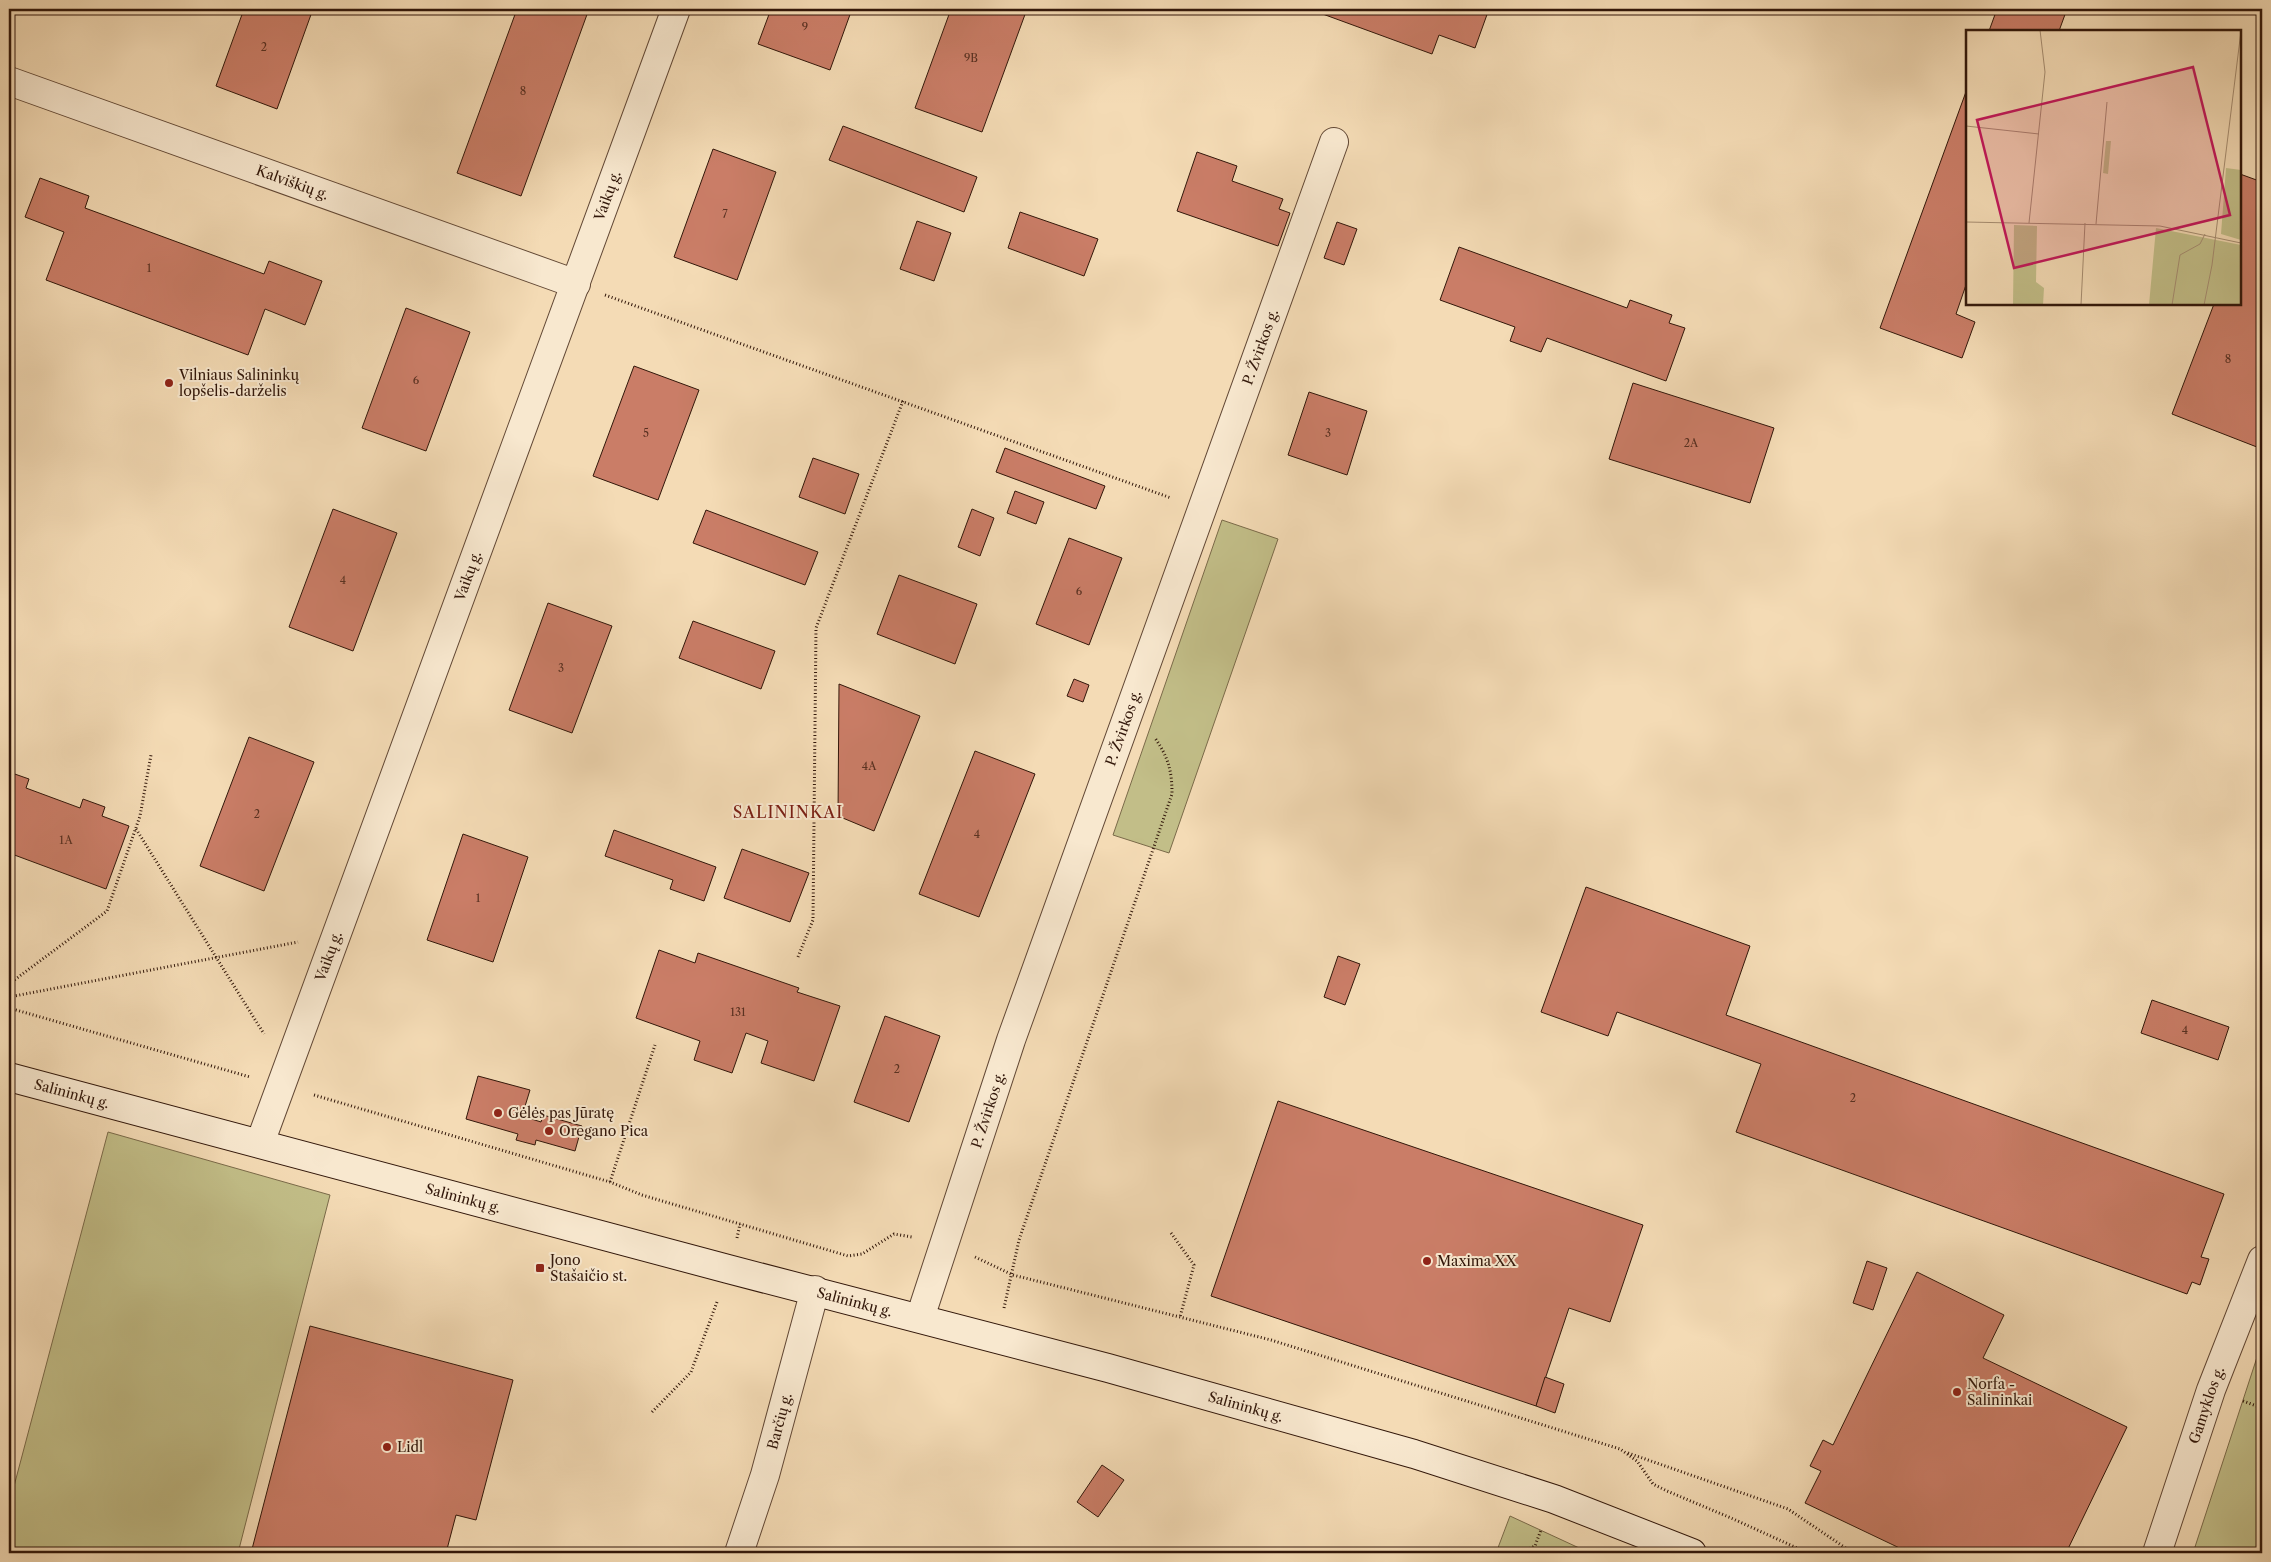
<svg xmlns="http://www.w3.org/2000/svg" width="2271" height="1562" font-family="'Libre Caslon Text',serif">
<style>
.green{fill:#c2be88;stroke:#7a6a49}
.building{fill:#ca7d67;stroke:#32170a}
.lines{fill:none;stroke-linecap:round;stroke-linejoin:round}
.street-casing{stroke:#624835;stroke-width:30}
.secondary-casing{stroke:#32170a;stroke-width:30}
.path{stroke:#32170a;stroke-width:3;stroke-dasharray:1 2.5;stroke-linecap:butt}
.street{stroke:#f8e8cf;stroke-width:28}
.secondary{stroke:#f8e8cf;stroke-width:28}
.poi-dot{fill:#8f2418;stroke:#f8e8cf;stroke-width:2}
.labels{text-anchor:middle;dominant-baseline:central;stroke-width:4;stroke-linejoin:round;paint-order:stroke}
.number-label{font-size:11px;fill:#583021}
.street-label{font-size:14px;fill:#32170a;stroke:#f8e8cf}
.poi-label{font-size:14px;fill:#32170a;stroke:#f8e8cf;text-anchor:start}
.quarter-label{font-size:16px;letter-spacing:1px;fill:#7a1f14;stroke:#f8e8cf}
.inset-road{fill:none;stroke:#a68d71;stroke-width:1}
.view{fill:#c2185b;fill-opacity:0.15;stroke:#c2185b;stroke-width:2.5}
.inset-edge{fill:none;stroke:#32170a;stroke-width:2.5}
</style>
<rect width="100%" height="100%" fill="#f4dbb5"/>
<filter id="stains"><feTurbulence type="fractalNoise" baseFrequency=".004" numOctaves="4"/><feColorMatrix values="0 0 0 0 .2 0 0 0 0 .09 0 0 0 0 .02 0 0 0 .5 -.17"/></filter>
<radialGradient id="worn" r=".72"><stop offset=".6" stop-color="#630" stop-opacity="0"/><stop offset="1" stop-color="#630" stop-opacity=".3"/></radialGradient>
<g class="green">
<polygon points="1222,520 1278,539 1169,853 1113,835"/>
<polygon points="108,1132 330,1195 238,1553 9,1553 9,1505"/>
<polygon points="2262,1342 2262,1553 2193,1553"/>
<polygon points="1510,1516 1590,1553 1496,1553"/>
</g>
<g class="building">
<polygon points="244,9 313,9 277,109 216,86"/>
<polygon points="517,9 589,9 521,196 457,173"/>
<polygon points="771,9 852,9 830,70 758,44"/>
<polygon points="951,9 1027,9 982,132 915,108"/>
<polygon points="1309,9 1489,9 1475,48 1439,35 1432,54"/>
<polygon points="1997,9 2067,9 2059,31 1989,31"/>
<polygon points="1967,89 1967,282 1956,314 1975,322 1962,358 1880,328"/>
<polygon points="843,126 977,177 964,212 829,160"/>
<polygon points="713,149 776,172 737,280 674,257"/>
<polygon points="1197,152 1237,166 1232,181 1283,199 1279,209 1290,213 1278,246 1177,211"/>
<polygon points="2240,174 2262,182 2262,449 2172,414 2214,304 2240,304"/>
<polygon points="40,178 89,196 85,208 264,274 269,261 322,281 305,325 265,309 248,355 46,280 64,232 25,217"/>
<polygon points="1020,212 1098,239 1084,276 1008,248"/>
<polygon points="917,221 951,233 934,281 900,269"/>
<polygon points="1337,222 1357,229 1344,265 1324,258"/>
<polygon points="1459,247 1627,308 1630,300 1672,315 1669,323 1685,328 1666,381 1547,338 1541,352 1510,341 1515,327 1440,300"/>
<polygon points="406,308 470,332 426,451 362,428"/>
<polygon points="634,366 699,390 658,500 593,476"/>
<polygon points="1633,383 1774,428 1750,503 1609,459"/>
<polygon points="1309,392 1367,411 1347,475 1288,455"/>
<polygon points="1005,448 1105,486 1096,509 996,472"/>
<polygon points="813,458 859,474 845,514 799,497"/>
<polygon points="1015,491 1044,502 1036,524 1007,513"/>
<polygon points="333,509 397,533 353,651 289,627"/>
<polygon points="972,509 994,518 980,556 958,547"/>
<polygon points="706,510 818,552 805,585 693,543"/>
<polygon points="1069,538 1122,558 1089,645 1036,624"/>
<polygon points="899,575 977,604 955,664 877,634"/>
<polygon points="548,603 612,626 572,733 509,710"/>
<polygon points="693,621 775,651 761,689 679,658"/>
<polygon points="1074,679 1089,685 1083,702 1067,696"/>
<polygon points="839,684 920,716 874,831 838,816"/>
<polygon points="249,737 314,762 264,891 200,866"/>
<polygon points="975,751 1035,774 979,917 919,894"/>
<polygon points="9,772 29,779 26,788 80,808 83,799 105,807 102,816 129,826 106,889 9,853"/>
<polygon points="614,830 716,867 704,901 670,889 673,880 605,856"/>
<polygon points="463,834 528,857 493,962 427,940"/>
<polygon points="742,849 809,873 790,922 724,898"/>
<polygon points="1586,887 1750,946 1726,1015 2224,1194 2201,1257 2209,1259 2200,1285 2192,1282 2187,1294 1736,1132 1761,1064 1617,1012 1608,1036 1541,1012"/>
<polygon points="659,950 695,963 698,953 799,988 797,992 840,1006 814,1081 761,1063 768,1041 746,1033 732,1073 694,1060 700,1041 636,1018"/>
<polygon points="1338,956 1360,964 1345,1005 1324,997"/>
<polygon points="2152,1000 2229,1027 2218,1060 2141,1033"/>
<polygon points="885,1016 940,1036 909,1122 854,1102"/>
<polygon points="478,1076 530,1090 522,1116 541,1122 543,1115 582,1126 575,1151 536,1140 535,1145 516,1140 518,1134 466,1119"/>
<polygon points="1278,1101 1643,1225 1610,1322 1569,1308 1536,1406 1211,1296"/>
<polygon points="1867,1261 1887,1268 1873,1310 1853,1303"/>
<polygon points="1917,1272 2004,1315 1983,1358 2127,1427 2066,1553 1910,1553 1805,1503 1821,1471 1810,1466 1823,1440 1833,1445"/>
<polygon points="310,1326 513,1380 476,1520 456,1515 446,1553 251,1553"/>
<polygon points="1545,1377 1564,1384 1555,1413 1536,1406"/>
<polygon points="1102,1465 1124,1480 1098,1517 1077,1502"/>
</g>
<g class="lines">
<defs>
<g id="street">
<path id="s1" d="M9 81 576 284"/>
<path id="s2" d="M260 1143 676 9"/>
<path id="s3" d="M920 1318 1011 1040 1334 142"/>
<path id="s4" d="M739 1553 765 1475 815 1290"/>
<path id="s5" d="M2157 1553 2211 1390 2262 1260"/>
</g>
<g id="secondary">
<path id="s6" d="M9 1077 728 1269 1108 1368 1414 1454 1554 1499 1692 1553"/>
</g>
</defs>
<use href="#street" class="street-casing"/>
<use href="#secondary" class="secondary-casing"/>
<g class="path">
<polyline points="605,295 1171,498"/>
<polyline points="136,829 264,1034"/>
<polyline points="798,957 813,920 816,628 903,401"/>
<polyline points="9,984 107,911 140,816 151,755"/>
<polyline points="9,997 298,942"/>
<polyline points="9,1008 250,1077"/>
<polyline points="314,1095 610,1182 642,1195 848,1256 862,1254 894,1234 912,1237"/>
<polyline points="610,1182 655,1045"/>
<polyline points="1171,1233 1194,1265 1180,1317"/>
<polyline points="737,1238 740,1224"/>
<polyline points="975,1257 1013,1275 1271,1340 1620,1449 1637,1461 1653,1484 1667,1491 1731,1518 1808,1553"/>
<path d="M1004 1308 1019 1240 1172 794C1172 770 1168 757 1155 738"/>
<polyline points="2243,1401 2262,1408"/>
<polyline points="652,1412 691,1372 717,1302"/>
<polyline points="1628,1453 1788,1509 1853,1553"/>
<polyline points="1520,1553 1535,1546 1541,1530"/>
</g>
<use href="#street" class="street"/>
<use href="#secondary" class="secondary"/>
</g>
<g class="poi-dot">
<circle cx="169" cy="383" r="5"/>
<circle cx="498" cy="1113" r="5"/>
<circle cx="549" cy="1131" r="5"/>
<circle cx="1427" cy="1261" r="5"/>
<rect x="535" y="1263" width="10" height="10" rx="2.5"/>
<circle cx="1957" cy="1392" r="5"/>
<circle cx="387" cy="1447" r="5"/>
</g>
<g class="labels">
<g class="number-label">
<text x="805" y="27">9</text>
<text x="264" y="47">2</text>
<text x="971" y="58">9B</text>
<text x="523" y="91">8</text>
<text x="725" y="214">7</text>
<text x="149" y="268">1</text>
<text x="2228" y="359">8</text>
<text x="416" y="380">6</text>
<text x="646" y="433">5</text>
<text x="1328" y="433">3</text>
<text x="1691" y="443">2A</text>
<text x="343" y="580">4</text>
<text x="1079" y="591">6</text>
<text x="561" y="668">3</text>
<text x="869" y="766">4A</text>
<text x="257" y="814">2</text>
<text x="977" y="834">4</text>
<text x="66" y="840">1A</text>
<text x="478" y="898">1</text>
<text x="738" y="1012">131</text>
<text x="2185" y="1030">4</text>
<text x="897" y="1069">2</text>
<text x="1853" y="1098">2</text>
</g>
<g class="street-label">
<text stroke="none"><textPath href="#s1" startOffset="301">Kalviškių g.</textPath></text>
<text stroke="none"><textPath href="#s2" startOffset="1009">Vaikų g.</textPath></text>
<text stroke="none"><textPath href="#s3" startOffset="1029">P. Žvirkos g.</textPath></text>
<text stroke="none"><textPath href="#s2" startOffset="604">Vaikų g.</textPath></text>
<text stroke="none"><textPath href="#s3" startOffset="624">P. Žvirkos g.</textPath></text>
<text stroke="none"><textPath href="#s2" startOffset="199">Vaikų g.</textPath></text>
<text stroke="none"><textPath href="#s6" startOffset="65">Salininkų g.</textPath></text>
<text stroke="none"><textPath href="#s3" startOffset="219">P. Žvirkos g.</textPath></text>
<text stroke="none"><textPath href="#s6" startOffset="470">Salininkų g.</textPath></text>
<text stroke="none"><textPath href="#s6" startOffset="875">Salininkų g.</textPath></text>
<text stroke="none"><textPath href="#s6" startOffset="1280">Salininkų g.</textPath></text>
<text stroke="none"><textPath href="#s5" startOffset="156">Gamyklos g.</textPath></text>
<text stroke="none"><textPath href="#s4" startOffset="138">Barčių g.</textPath></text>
</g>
<g class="poi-label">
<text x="179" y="375">Vilniaus Salininkų<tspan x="179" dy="16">lopšelis-darželis</tspan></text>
<text x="508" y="1113">Gėlės pas Jūratę</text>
<text x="559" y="1131">Oregano Pica</text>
<text x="550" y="1260">Jono<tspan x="550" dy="16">Stašaičio st.</tspan></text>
<text x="1437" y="1261">Maxima XX</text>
<text x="1967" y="1384">Norfa -<tspan x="1967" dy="16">Salininkai</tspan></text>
<text x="397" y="1447">Lidl</text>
</g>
<g class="quarter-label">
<text x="788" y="812">SALININKAI</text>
</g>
</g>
<g transform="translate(1966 30)">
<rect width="275" height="275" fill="#f4dbb5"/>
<path d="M140 111H145L142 144 137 143ZM260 138 275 140V210L255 204ZM48 195 71 196 70 252 78 258 77 275H47ZM190 198 275 215V275H183Z" fill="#c2be88"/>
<path class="inset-road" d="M0 96 73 104M0 192 194 196 275 213M63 193 79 42 74 0M130 194 141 72M115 275 119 193M206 275 214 225 234 214 239 204M238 275 246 235 275 1"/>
<path class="view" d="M227 37 264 185 48 238 11 90Z"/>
<rect width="275" height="275" class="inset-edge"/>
</g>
<rect width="2271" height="1562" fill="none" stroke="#f4dbb5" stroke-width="30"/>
<rect x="10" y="10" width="2251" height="1542" fill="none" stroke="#32170a" stroke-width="2.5"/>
<rect x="15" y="15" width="2241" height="1532" fill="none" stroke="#32170a"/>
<rect width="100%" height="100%" filter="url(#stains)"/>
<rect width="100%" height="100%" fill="url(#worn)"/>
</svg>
